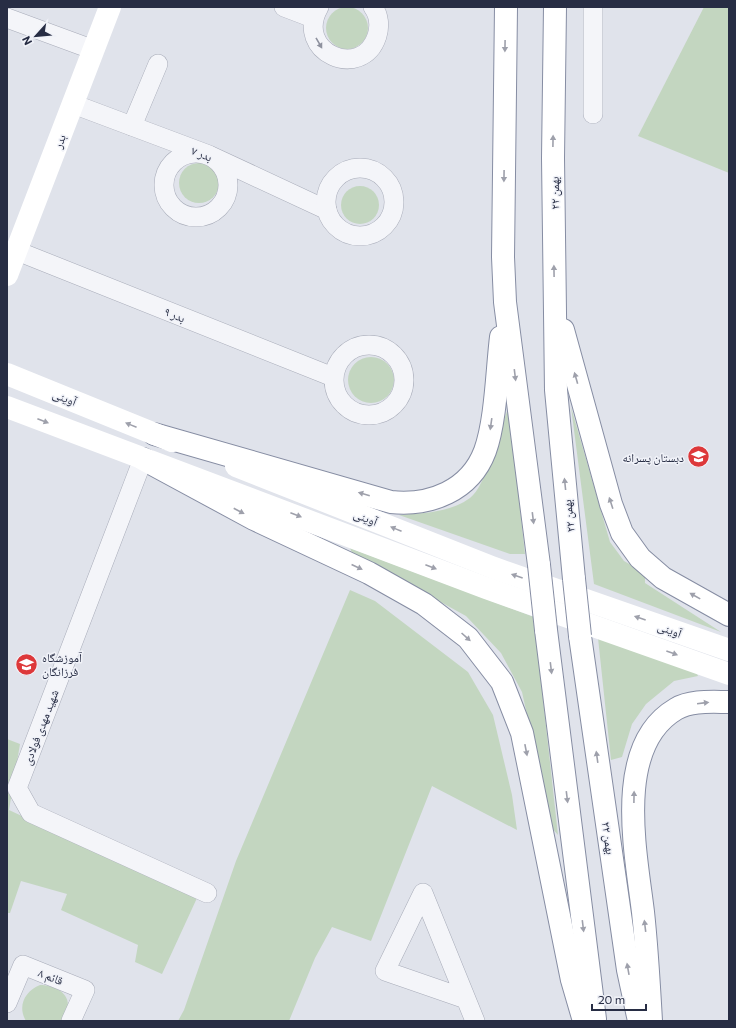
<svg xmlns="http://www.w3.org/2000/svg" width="736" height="1028" font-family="Commissioner,'Noto Naskh Arabic',sans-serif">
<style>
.green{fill:#c3d6c0}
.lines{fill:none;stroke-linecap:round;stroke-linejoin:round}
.street-casing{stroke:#a8acb9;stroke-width:20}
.highway-casing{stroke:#868da3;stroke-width:24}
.street{stroke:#f4f5f9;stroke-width:19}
.secondary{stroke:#fff;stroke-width:22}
.highway{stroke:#fff;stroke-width:22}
.highway-bridge-casing{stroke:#868da3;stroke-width:24;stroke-linecap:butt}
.highway-bridge{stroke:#fff;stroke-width:22}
.oneway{fill:#8e919e}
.oneway2{fill:#9ea0ab}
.labels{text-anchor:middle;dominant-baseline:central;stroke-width:3;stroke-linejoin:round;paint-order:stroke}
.street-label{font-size:12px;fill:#272d44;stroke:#f0f2f8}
.poi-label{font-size:12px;fill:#272d44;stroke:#f0f2f8;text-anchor:end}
</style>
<rect width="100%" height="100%" fill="#e0e3eb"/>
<g class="green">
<polygon points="704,7 729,7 729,173 638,136"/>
<circle cx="347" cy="28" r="21"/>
<circle cx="199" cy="183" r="20"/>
<circle cx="360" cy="205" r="19"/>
<circle cx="371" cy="380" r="23"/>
<path d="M509 406 525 554H510L399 515C423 513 449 513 470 498 486 487 501 426 509 406Z"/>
<polygon points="571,407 610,542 624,561 645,573 645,583 721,632 594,584"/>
<polygon points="350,548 534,617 558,835 552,828 522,692 501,653 466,616 352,553"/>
<polygon points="350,590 375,601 468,672 493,715 512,795 517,830 432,786 371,941 332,927 315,958 289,1021 178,1021 184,1010 236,861"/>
<polygon points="598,638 696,671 698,676 674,681 646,704 632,724 622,757 611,760"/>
<polygon points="7,739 20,744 9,810 197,898 162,974 135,962 138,945 61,910 67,894 21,881 10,913 7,913"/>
<path d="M40 985C52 985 68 991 68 1005 68 1010 65 1016 64 1021H26C17 1006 25 991 40 985Z"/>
</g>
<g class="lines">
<defs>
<g id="street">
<polyline points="284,7 313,18"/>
<path d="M319 7C293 52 362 82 377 36 380 26 379 15 373 7"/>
<polyline points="7,18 94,50"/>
<polyline points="73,104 209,155 327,210"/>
<polyline points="593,114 593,7"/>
<polyline points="132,126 158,64"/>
<circle cx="196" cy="185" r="32"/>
<circle cx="360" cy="202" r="34"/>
<polyline points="17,251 333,377"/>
<circle cx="369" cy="380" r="35"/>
<polyline points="143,459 17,788 31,813 207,893"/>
<polyline points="466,999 385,971 423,893 475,1021"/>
<polyline points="7,1003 23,965 85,990 71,1021"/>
</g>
<g id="highway">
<polyline points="506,7 503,257 505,302 539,565"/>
<polyline points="555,7 553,158 556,390 574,579"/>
<polyline points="563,330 611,504 622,533 640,558 663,578 729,615"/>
<path d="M154 434 391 502C430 506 470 491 485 451 496 421 497 370 501 337"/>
<polyline points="143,459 254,519 369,573 424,604 468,638 502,682 522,733 572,980 584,1021"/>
<polyline points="546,630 595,1019"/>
<polyline points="580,636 628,970 639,1021"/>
<path d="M651 1021C649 985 647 949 643 912 636 853 613 746 676 709 691 700 712 702 729 702"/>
</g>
</defs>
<use href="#street" class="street-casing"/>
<use href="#highway" class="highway-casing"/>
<use href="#street" class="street"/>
<g class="secondary">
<polyline points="7,275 110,7"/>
<polyline points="7,374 172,441"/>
<polyline points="7,407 486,588 729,674"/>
<polyline points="236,466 494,568 729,650"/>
</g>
<use href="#highway" class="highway"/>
<defs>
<g id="highway-bridge">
<polyline points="539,565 546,630"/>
<polyline points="574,579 580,636"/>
</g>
</defs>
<use href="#highway-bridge" class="highway-bridge-casing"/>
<use href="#highway-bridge" class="highway-bridge"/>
</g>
<defs><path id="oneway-solid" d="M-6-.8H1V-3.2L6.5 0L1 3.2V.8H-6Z"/></defs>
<use class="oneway" href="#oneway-solid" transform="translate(319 43) rotate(60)"/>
<g class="oneway2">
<use href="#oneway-solid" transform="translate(505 46) rotate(91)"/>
<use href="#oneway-solid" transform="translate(553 141) rotate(-89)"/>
<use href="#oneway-solid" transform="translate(504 176) rotate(91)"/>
<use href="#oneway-solid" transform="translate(554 271) rotate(-91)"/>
<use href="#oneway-solid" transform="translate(515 375) rotate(83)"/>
<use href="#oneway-solid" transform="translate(576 378) rotate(-106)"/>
<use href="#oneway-solid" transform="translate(43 421) rotate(21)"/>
<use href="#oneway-solid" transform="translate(491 424) rotate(98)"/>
<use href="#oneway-solid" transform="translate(131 425) rotate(-158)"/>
<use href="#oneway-solid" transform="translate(565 484) rotate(-96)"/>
<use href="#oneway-solid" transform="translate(364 494) rotate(-164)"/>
<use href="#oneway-solid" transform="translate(611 503) rotate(-108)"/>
<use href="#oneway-solid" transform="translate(239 511) rotate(28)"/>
<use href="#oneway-solid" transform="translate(296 515) rotate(21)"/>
<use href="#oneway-solid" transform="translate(533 518) rotate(83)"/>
<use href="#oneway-solid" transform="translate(396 529) rotate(-158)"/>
<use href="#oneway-solid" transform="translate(357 567) rotate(25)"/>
<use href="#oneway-solid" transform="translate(431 567) rotate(21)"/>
<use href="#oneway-solid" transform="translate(517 576) rotate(-161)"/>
<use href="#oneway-solid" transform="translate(695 596) rotate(-151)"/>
<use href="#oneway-solid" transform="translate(640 618) rotate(-161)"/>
<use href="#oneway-solid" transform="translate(466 637) rotate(42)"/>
<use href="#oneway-solid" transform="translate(672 653) rotate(20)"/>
<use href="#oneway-solid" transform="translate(551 668) rotate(83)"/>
<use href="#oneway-solid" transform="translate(703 703) rotate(-7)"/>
<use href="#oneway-solid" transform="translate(526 750) rotate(79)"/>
<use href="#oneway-solid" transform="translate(597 757) rotate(-98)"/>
<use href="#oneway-solid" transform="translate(567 797) rotate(83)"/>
<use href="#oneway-solid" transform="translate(634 797) rotate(-89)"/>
<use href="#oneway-solid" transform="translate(583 926) rotate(83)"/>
<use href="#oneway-solid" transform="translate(645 926) rotate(-97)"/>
<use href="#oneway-solid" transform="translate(628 969) rotate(-100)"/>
</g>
<defs>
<symbol id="school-disc" viewBox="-11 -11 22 22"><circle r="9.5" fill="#dd383a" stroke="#f0f2f8"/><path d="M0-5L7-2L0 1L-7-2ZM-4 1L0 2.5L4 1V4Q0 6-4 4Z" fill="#fff"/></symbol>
</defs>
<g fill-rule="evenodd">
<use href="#school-disc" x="686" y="444" width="25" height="25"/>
<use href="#school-disc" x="14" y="652" width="25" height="25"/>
</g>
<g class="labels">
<g class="street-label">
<text transform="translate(59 141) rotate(-69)">بدر</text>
<text transform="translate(202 153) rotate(22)">بدر ۷</text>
<text transform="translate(554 193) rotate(-91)">۲۲ بهمن</text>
<text transform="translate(175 314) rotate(22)">بدر ۹</text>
<text transform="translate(65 397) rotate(22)">آوینی</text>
<text transform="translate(568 516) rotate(-96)">۲۲ بهمن</text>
<text transform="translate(366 517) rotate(22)">آوینی</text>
<text transform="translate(670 629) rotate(20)">آوینی</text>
<text transform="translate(40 727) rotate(-69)">شهید مهدی فولادی</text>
<text transform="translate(609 838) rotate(82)">۲۲ بهمن</text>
<text transform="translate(51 976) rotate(22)">قائم ۸</text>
</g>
<g class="poi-label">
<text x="684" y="457">دبستان پسرانه</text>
<text x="42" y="657" text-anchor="start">آموزشگاه<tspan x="42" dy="14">فرزانگان</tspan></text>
</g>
</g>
<rect width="736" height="1028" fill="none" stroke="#272d44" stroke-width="16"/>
<g transform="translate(36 36) rotate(243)" stroke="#f0f2f8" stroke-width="3" paint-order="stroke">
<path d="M0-3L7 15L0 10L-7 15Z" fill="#272d44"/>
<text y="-6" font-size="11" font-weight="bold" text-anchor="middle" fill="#272d44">N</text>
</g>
<path d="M592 1004v6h54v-6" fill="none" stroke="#272d44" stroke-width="2"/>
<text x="598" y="1004" font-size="12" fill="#272d44" stroke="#f0f2f8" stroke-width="3" paint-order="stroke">20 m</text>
</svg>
